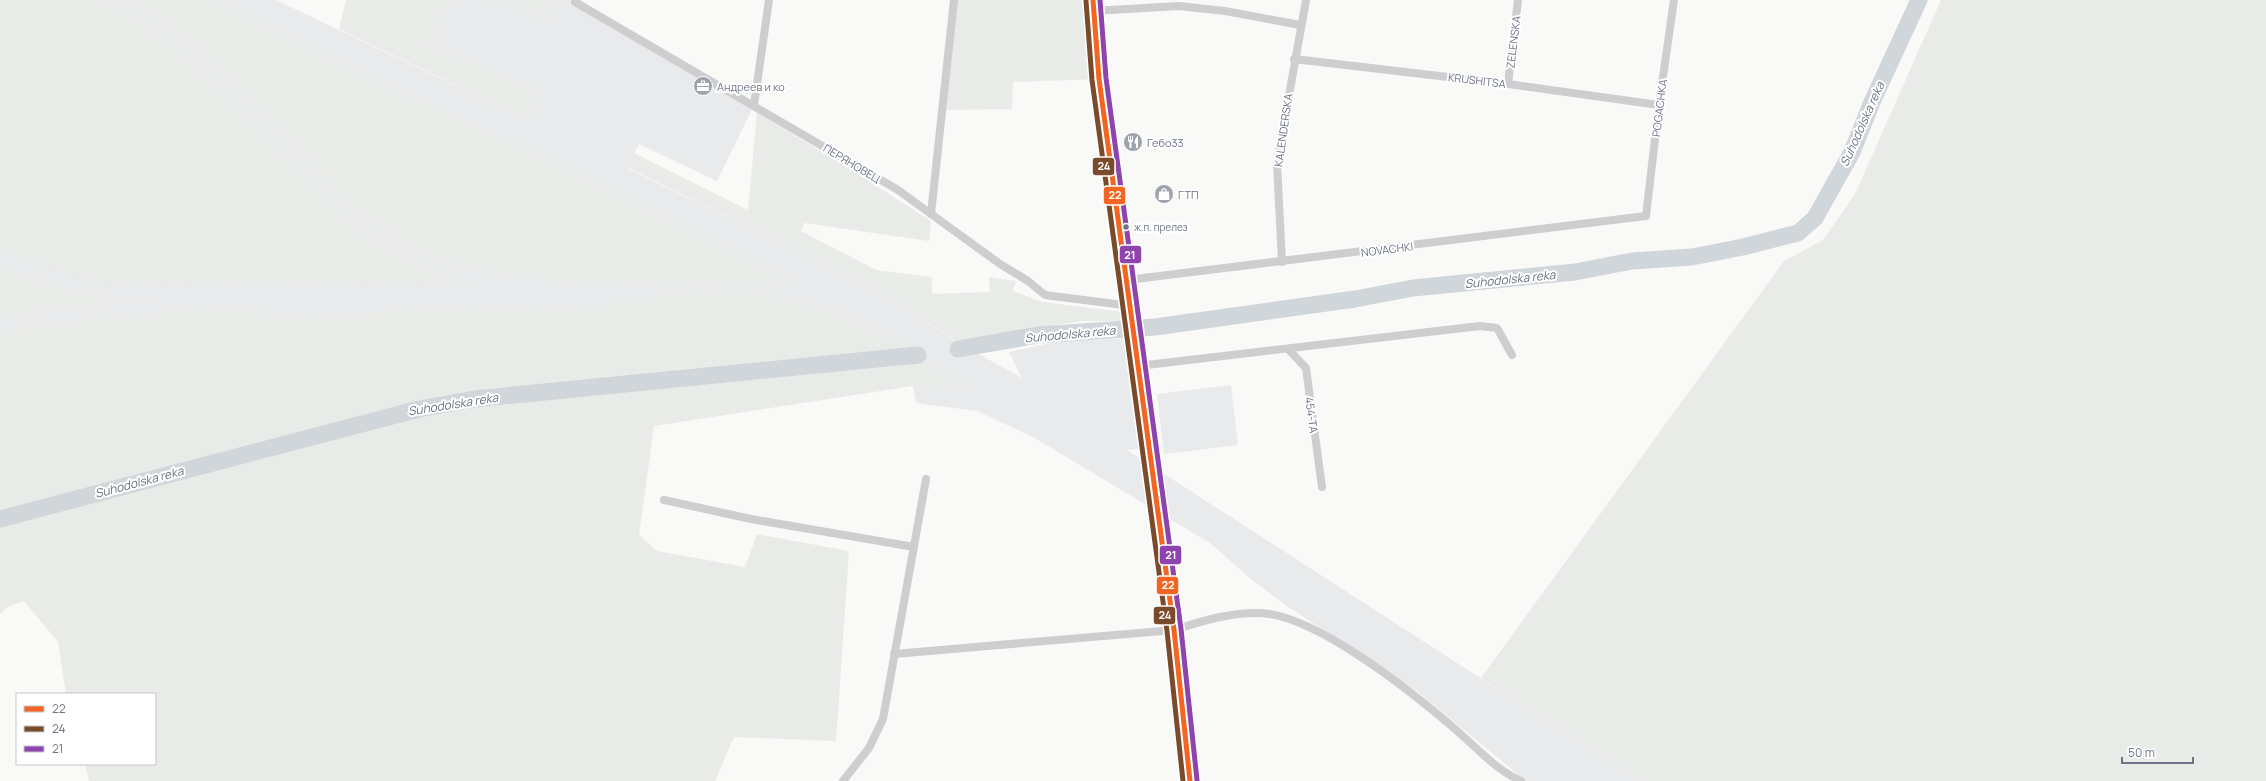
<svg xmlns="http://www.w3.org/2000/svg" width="2266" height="781" font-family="Manrope,sans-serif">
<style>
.built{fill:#e9eaeb}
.green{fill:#e8ebe7}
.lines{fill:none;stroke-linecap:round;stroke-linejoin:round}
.river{stroke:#d1d6da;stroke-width:17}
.minor{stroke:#ceced0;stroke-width:8}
.tertiary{stroke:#ceced0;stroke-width:9}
.bus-1-casing{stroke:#fff;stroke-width:8}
.bus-2-casing{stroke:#fff;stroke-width:8}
.bus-3-casing{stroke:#fff;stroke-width:8}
.bus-1{stroke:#f26522;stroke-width:5}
.bus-2{stroke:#7a4b2a;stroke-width:5}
.bus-3{stroke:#8e44ad;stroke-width:5}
.bus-dot{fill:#6c7485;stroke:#fff;stroke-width:1.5}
.labels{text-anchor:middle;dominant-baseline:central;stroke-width:4;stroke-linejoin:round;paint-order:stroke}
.bus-label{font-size:10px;fill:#6c7485;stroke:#fff;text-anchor:start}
.street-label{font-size:11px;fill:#6c7485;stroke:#fff}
.poi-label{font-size:11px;fill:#6c7485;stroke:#fff;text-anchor:start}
.water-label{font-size:12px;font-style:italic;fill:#687380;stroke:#fff}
.line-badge{stroke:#fff;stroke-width:1.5}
.badge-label{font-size:11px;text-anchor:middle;font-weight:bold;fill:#fff}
</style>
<rect width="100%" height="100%" fill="#f9f9f8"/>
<g class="built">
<polygon points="103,0 130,0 151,11 205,56 351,207 409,247 454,265 508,277 592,284 795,281 215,0 276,0 526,119 540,93 430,42 452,0 492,0 550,21 562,0 572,0 754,105 717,181 639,144 626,168 803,253 883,294 955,341 1022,378 1009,352 1059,341 1135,338 1149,448 1127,450 1640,781 1526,781 1418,692 1290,608 1252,580 1210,543 1033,437 977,411 916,403 913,386 971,390 869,325 803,301 749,293 663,295 603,305 288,315 222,308 117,315 0,331 0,316 148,300 81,294 20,275 0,265 0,248 29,262 465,282 398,255 349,221 181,52 128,13"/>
<polygon points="1231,385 1238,445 1164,454 1157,394"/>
</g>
<g class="green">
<polygon points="0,0 103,0 128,13 181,52 349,221 398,255 466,282 196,286 95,281 29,262 0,248"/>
<polygon points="130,0 215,0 796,281 592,284 508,277 454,265 409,247 351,207 205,56 151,11"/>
<polygon points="346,0 452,0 430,42 540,93 526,119 339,29"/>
<polygon points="492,0 562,0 550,21"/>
<polygon points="954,0 1093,0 1099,79 1013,82 1012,109 943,110"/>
<polygon points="1941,0 2266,0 2266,781 1640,781 1481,678 1784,261 1823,240 1855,194"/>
<polygon points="757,113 844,165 931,221 929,241 804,223 801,231 876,270 932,277 932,294 990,292 989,277 1016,281 1013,291 1042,302 1123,312 1125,321 1081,321 956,341 883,294 803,253 626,167 634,153 748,210"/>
<polygon points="0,265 20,275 81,294 150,300 0,316"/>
<polygon points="749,293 803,301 869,325 972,390 913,386 654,426 639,535 657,551 745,567 757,534 849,551 836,741 734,737 715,781 89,781 85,764 155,764 155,694 66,694 58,642 24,601 7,607 0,614 0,331 117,315 222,308 288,315 603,305 663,295"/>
</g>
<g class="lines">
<g class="river">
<polyline points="958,349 1038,335 1155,327 1355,299 1413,288 1575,272 1632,261 1692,257 1743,247 1798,233 1815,218 1852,152 1872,102 1919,0"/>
<polyline points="0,519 419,409 474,399 918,355"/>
</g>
<g class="minor">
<polyline points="576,0 575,2 898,190 1000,264 1028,281 1045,295 1131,306"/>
<polyline points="1093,11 1179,6 1225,11 1300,25"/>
<polyline points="1294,59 1508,84 1659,105"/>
<polyline points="1508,84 1518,0"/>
<polyline points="754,105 769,0"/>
<polyline points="931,214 954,0"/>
<polyline points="1282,262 1277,163 1306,0"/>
<polyline points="1127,280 1646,216 1659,105 1674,0"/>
<polyline points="1288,349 1306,368 1322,487"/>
<polyline points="1138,366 1480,326 1497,328 1512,355"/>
<polyline points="664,500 751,519 914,547"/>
<path d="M894 654 1174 630C1202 621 1230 612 1260 613 1316 615 1412 692 1455 729 1476 747 1496 770 1521 781"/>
<polyline points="843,781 869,748 883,719 926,479"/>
</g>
<polyline class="tertiary" points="1093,0 1099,79 1174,630 1190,781"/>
<defs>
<polyline id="bus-1" points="1093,0 1099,79 1174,630 1190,781"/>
<polyline id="bus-2" points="1086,1 1092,80 1167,631 1183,781"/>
<polyline id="bus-3" points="1100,0 1106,78 1181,629 1197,780"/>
</defs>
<use href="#bus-1" class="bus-1-casing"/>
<use href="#bus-2" class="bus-2-casing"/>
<use href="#bus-3" class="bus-3-casing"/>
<use href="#bus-1" class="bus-1"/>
<use href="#bus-2" class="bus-2"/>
<use href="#bus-3" class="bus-3"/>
</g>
<defs>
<symbol id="office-disc" viewBox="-11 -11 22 22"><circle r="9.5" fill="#9da3ad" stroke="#fff"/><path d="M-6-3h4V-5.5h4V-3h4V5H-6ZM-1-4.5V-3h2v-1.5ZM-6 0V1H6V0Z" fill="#fff"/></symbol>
<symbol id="restaurant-disc" viewBox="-11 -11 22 22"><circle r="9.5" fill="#9da3ad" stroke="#fff"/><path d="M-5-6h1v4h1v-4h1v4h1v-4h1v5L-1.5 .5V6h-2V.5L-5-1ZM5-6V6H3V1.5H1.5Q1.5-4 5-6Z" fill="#fff"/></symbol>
<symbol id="shop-disc" viewBox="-11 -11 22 22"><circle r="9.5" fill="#9da3ad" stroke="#fff"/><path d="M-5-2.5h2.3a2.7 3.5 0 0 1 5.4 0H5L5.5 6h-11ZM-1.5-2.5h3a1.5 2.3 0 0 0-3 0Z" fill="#fff"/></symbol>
</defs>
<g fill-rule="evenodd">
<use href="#office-disc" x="692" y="75" width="22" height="22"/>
<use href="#restaurant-disc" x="1122" y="131" width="22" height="22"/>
<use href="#shop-disc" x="1153" y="183" width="22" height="22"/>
</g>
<circle class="bus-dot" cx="1126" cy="227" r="3.5"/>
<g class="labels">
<g class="bus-label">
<text x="1134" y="227">ж.п. прелез</text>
</g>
<g class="street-label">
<text transform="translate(1513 42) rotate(-83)">ZELENSKA</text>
<text transform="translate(1477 80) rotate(7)">KRUSHITSA</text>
<text transform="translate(1659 108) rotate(-83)">POGACHKA</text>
<text transform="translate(1283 130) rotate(-82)">KALENDERSKA</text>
<text transform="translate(852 163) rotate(31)">ПЕРЯНОВЕЦ</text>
<text transform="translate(1387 249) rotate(-7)">NOVACHKI</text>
<text transform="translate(1312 415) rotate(82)">454-ТА</text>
</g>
<g class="poi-label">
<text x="717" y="86">Андреев и ко</text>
<text x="1147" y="142">Гебо33</text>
<text x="1178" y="194">ГТП</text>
</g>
<g class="water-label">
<text transform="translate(1862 124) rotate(-66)">Suhodolska reka</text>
<text transform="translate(1510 279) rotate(-6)">Suhodolska reka</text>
<text transform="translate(1070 334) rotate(-5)">Suhodolska reka</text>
<text transform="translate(453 404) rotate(-9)">Suhodolska reka</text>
<text transform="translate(139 482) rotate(-15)">Suhodolska reka</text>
</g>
</g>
<g class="line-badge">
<rect x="1092" y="157" width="23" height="19" rx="4" fill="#7a4b2a"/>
<rect x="1103" y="186" width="23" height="19" rx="4" fill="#f26522"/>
<rect x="1119" y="245" width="23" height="19" rx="4" fill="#8e44ad"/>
<rect x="1159" y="545" width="23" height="20" rx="4" fill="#8e44ad"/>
<rect x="1156" y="576" width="23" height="19" rx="4" fill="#f26522"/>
<rect x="1153" y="606" width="23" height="19" rx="4" fill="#7a4b2a"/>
</g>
<g class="badge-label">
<text x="1104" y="170">24</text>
<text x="1115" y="199">22</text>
<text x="1130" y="259">21</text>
<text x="1171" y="559">21</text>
<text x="1168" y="589">22</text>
<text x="1165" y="619">24</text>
</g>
<rect x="16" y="693" width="140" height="72" fill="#ffffff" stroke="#c4c7ce"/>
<rect x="24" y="706" width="20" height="6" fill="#f26522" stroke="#c4c7ce"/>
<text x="52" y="713" font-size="12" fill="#6c7485">22</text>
<rect x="24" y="726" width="20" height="6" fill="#7a4b2a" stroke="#c4c7ce"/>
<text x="52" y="733" font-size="12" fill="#6c7485">24</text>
<rect x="24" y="746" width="20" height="6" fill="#8e44ad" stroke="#c4c7ce"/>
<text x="52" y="753" font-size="12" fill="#6c7485">21</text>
<path d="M2122 757v6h71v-6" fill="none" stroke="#6c7485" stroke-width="2"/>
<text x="2128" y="757" font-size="12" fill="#6c7485" stroke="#ffffff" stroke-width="3" paint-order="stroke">50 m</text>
</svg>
